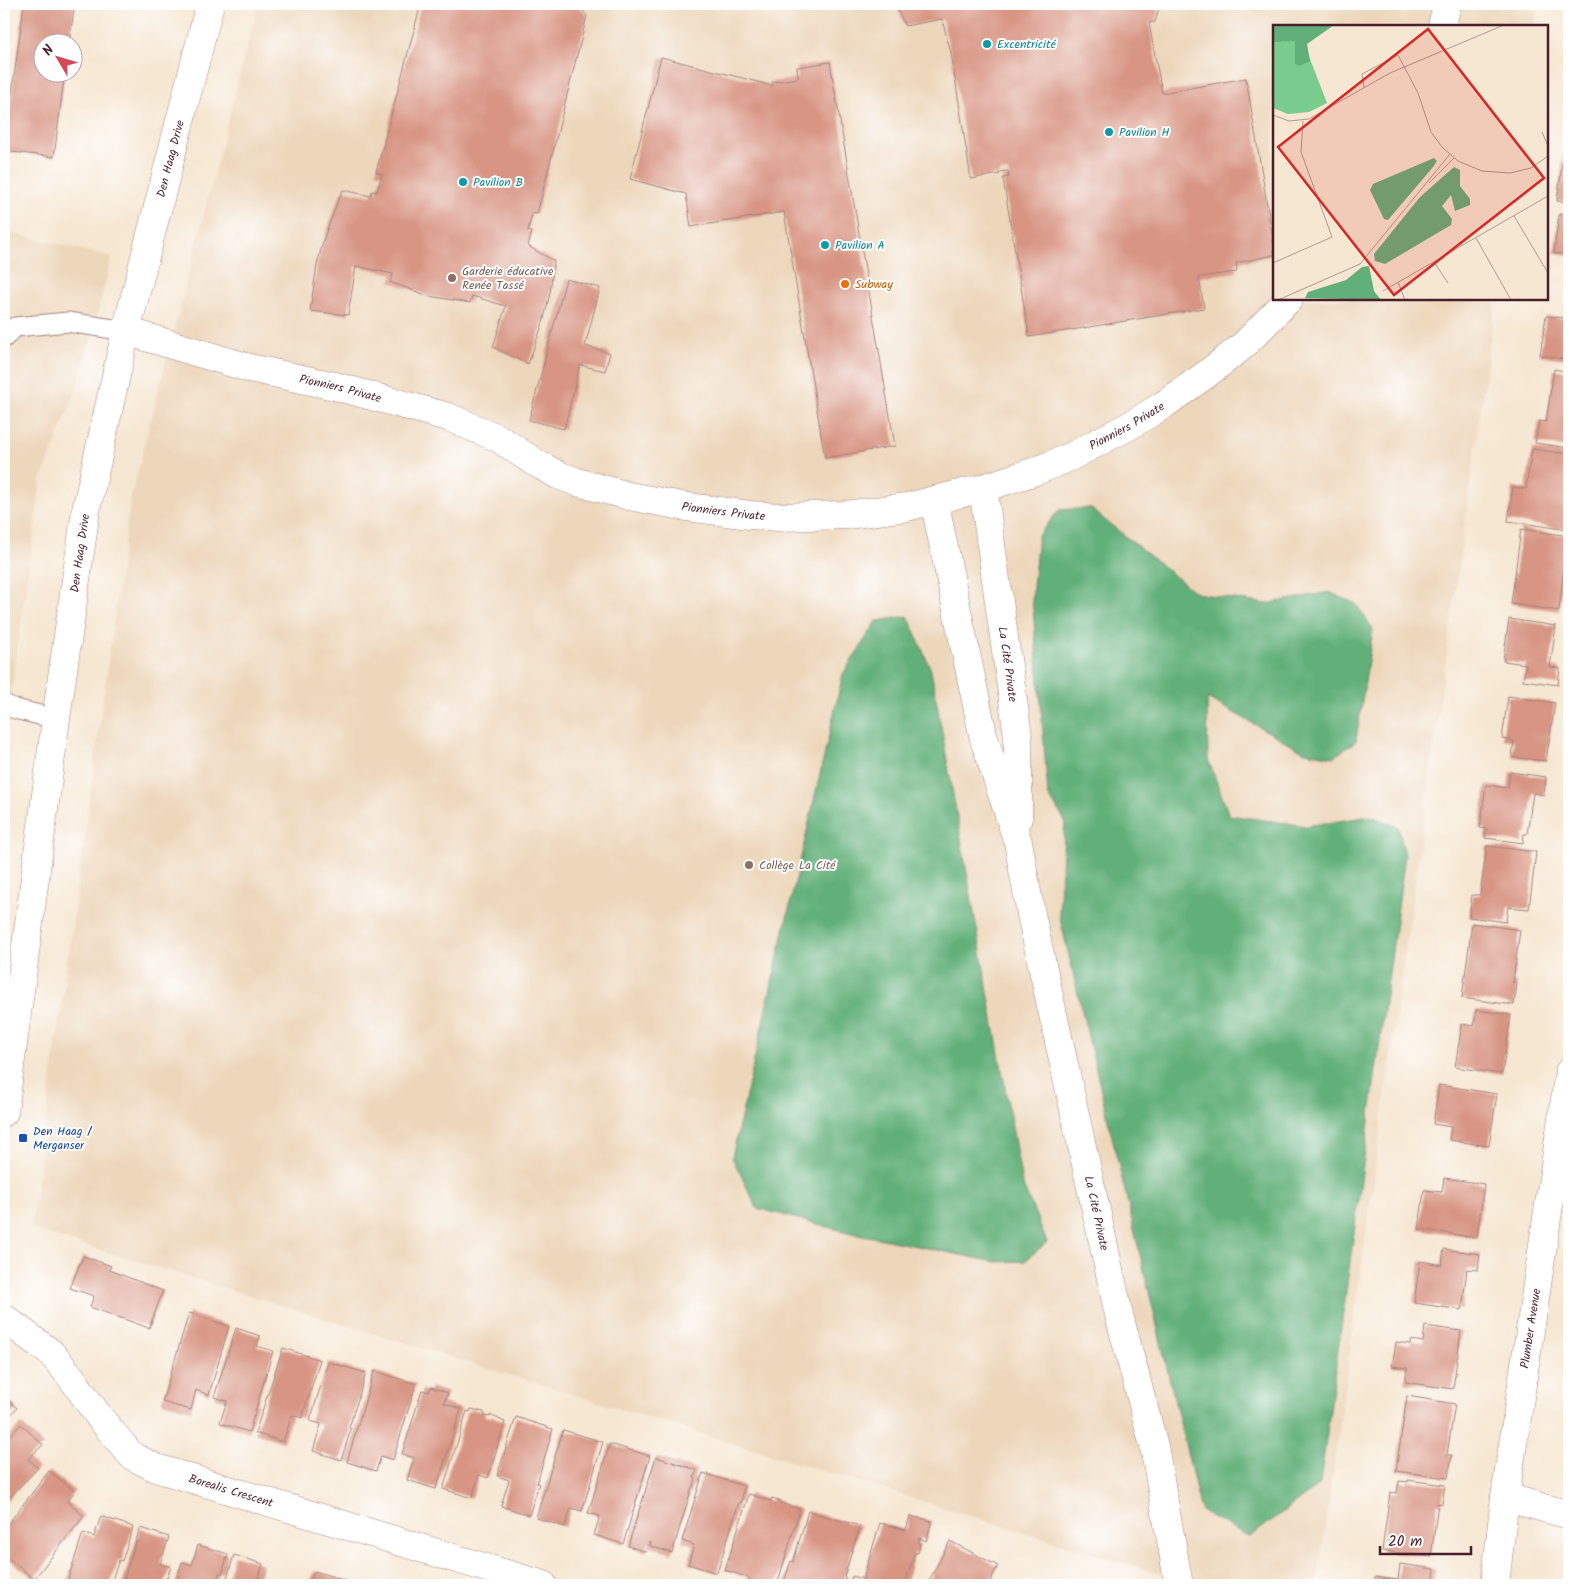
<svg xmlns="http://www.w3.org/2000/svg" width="1573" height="1589" font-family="Kalam,sans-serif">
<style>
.built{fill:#edd7bb}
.forest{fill:#62b079;stroke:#566852}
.building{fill:#d89583}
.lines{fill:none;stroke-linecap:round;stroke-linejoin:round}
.service-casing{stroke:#a0837e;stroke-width:21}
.minor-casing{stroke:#a0837e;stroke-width:29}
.tertiary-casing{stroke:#a0837e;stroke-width:29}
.service{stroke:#fff;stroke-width:19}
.minor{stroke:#fff;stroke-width:28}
.tertiary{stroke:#fff;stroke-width:28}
.culture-dot{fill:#0f9aa8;stroke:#fff;stroke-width:2}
.education-dot{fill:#8d6e63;stroke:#fff;stroke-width:2}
.food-dot{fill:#e8710a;stroke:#fff;stroke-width:2}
.transit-dot{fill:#1a4fb4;stroke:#fff;stroke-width:2}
.labels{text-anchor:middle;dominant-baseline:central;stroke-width:4;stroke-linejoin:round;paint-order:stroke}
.culture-label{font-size:12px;fill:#0d838f;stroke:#fff;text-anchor:start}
.street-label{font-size:12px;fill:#4a1f2b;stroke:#fff}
.education-label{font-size:12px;fill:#785e54;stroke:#fff;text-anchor:start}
.food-label{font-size:12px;fill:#c56008;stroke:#fff;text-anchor:start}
.transit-label{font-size:12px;fill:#164399;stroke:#fff;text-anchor:start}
.inset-road{fill:none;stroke:#b1978f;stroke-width:1}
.view{fill:#d62828;fill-opacity:0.15;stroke:#d62828;stroke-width:2.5}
.inset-edge{fill:none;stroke:#4a1f2b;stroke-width:2.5}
</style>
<rect width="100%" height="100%" fill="#fff"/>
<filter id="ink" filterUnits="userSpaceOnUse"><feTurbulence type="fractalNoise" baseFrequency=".02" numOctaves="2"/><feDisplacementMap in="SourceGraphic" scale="10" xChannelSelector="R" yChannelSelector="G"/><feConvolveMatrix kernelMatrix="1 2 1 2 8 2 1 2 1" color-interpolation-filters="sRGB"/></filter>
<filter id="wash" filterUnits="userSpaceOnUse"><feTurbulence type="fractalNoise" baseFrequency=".0096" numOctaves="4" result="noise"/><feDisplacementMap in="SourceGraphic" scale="20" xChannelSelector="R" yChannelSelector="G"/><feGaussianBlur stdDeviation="1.12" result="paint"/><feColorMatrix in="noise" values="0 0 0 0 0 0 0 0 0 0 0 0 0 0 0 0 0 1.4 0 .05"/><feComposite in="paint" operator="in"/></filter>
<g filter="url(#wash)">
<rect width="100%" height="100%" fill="#f6e7d2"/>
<g class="built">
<polygon points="258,4 1538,4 1534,26 1274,26 1274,299 1496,299 1317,1585 1197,1585 31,1229 130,501"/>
<polygon points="4,231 112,257 77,388 41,481 4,743"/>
</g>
<g class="forest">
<polygon points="1090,508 1196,593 1266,604 1329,592 1356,604 1373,629 1356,741 1334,757 1305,752 1207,698 1208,759 1229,815 1306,826 1371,816 1398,827 1405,855 1320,1484 1250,1537 1201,1511 1059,914 1065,821 1048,795 1032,597 1038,536 1059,510"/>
<polygon points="908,616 931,670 1022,1183 1047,1242 1025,1261 995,1262 843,1231 757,1208 732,1157 843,674 877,621"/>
</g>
<g id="blocks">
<g class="building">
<polygon points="24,4 75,4 69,42 42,42 42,72 65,72 54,157 4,151"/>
<polygon points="421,4 577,4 587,16 537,214 532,213 528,231 532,232 528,246 554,261 550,293 543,323 528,364 493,347 506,306 472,296 470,303 429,296 390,282 393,274 356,266 348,315 310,311 317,265 324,238 338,200 343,190 371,196 372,191 377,192 382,174 376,172"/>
<polygon points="895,4 1160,4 1155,22 1149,23 1162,93 1246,78 1274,246 1274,255 1236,263 1237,272 1199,277 1204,308 1029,337 1003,178 1009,177 1008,171 999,172 1000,174 971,179 951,53 942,19 905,26"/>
<polygon points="661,57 773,86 772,82 798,78 797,67 830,62 895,446 825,458 784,212 691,227 686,194 630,179"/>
<polygon points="1564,151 1569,152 1569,202 1557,201"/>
<polygon points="1559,214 1569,215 1569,255 1554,253"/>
<polygon points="566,279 600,288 585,346 610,353 605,371 580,365 564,429 529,420"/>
<polygon points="1565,304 1569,304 1569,360 1540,355 1546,316 1563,318"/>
<polygon points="1554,369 1569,372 1569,448 1535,443 1539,421 1546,422"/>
<polygon points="1532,449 1569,454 1569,530 1508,521 1513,487 1526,489"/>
<polygon points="1521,529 1569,536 1569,559 1565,558 1559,611 1511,604"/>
<polygon points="1509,619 1556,626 1550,667 1560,668 1558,685 1523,680 1526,664 1503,661"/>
<polygon points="1508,696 1555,703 1546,761 1512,757 1514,741 1502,739"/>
<polygon points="1510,772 1546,777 1544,795 1533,793 1527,834 1524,834 1523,843 1485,838 1486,829 1480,828 1486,785 1508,788"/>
<polygon points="1487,846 1536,852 1529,909 1508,907 1506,922 1469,917 1472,895 1480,895"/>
<polygon points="1472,923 1520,930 1513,982 1517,983 1514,1005 1462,998"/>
<polygon points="1476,1010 1511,1015 1502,1074 1455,1067 1462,1024 1474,1026"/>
<polygon points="1439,1085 1497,1094 1489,1146 1449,1140 1451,1127 1433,1124"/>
<polygon points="1444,1178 1484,1184 1477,1238 1419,1229 1424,1190 1442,1192"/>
<polygon points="1444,1249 1480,1254 1478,1270 1467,1269 1462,1310 1414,1303 1420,1261 1442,1265"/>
<polygon points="83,1256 111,1266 109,1270 163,1291 149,1328 90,1307 94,1296 70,1288"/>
<polygon points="189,1313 229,1326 209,1395 196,1390 191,1410 162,1402"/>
<polygon points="1425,1326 1461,1331 1453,1389 1405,1382 1407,1368 1392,1366 1396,1342 1410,1344 1411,1340 1423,1342"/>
<polygon points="236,1328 260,1336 257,1346 273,1351 249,1432 220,1423 227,1401 214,1397"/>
<polygon points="283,1348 320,1360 302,1418 292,1415 283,1442 255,1433"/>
<polygon points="328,1362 366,1373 349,1428 351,1429 341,1460 313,1451 321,1424 310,1421"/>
<polygon points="374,1371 416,1384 393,1460 381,1456 376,1471 347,1462"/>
<polygon points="431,1387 448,1393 444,1403 461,1409 436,1489 407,1480 414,1458 402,1454 422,1390 429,1392"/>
<polygon points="4,1396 17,1408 4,1422"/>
<polygon points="1407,1396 1455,1404 1447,1455 1452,1455 1448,1478 1396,1471"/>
<polygon points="471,1409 484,1412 485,1416 490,1417 490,1415 505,1422 488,1478 479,1475 472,1498 443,1489 467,1411 470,1412"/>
<polygon points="516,1417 553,1429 537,1483 539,1484 529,1515 501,1506 509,1480 497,1476"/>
<polygon points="21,1424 43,1445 28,1459 38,1468 4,1503 4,1442"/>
<polygon points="563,1430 603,1442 582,1511 571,1508 565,1527 536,1518"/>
<polygon points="610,1444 650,1456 623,1544 594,1535 600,1516 588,1513"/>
<polygon points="656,1457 697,1470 694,1478 696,1479 693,1487 692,1487 672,1553 650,1546 651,1543 649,1542 646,1552 628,1546"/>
<polygon points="49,1471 75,1491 67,1501 84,1516 34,1579 4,1555 4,1529"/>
<polygon points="703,1473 744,1486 741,1503 739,1502 717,1573 688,1564 694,1545 682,1541"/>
<polygon points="1408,1480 1445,1485 1442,1504 1438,1503 1431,1557 1382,1551 1390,1492 1397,1493 1399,1481 1408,1482"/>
<polygon points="749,1494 771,1501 772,1498 781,1501 780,1503 800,1509 777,1585 747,1585 749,1578 725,1570"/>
<polygon points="808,1511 860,1526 844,1577 846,1578 844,1585 783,1585 791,1561 793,1562"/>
<polygon points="101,1516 133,1527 122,1561 119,1560 110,1585 66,1585 83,1533 94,1537"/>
<polygon points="910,1516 932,1521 926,1541 919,1538 918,1543 920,1544 918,1553 915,1553 905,1585 849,1585 852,1576 863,1579 880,1523 906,1530"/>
<polygon points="140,1528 169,1537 160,1564 171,1567 164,1585 122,1585"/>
<polygon points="950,1541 998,1566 988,1585 927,1585"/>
<polygon points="198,1545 228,1554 222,1574 219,1573 216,1585 175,1585 182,1562 192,1565"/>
<polygon points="234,1555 263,1564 259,1578 257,1577 254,1585 225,1585"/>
<polygon points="1400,1564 1435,1569 1433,1585 1374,1585 1375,1577 1398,1580"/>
<polygon points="315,1571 359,1585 308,1585"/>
</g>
</g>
</g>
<g filter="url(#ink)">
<use href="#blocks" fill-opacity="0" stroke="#a0837e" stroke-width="1"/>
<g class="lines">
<defs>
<g id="service">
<polyline points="4,338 15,327 68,322 126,331"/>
<polyline points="4,704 15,709 56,719"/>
</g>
<g id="minor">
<polyline points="1442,26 1447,4"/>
<path id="s1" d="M126 331 249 368 335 386 448 417 498 438 536 463 558 475 577 482 629 496 687 507 750 515 779 517 846 515 907 507 983 488 1039 470 1070 457 1129 426 1165 404 1208 373 1244 345 1289 299"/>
<path id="s2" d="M983 488 1018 736V818"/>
<path id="s3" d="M934 500 984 739 1018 842 1031 914 1119 1315 1154 1446 1179 1585"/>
<path id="s4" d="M4 1318 51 1353 71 1377 100 1418 132 1456 156 1468 543 1585"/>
<polyline points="1505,1497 1569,1515"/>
<path id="s5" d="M1495 1585 1505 1497 1569 1072"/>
</g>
<g id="tertiary">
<path id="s6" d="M4 1112 56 719 86 510 126 331 210 4"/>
</g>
</defs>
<use href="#service" class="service-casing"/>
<use href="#minor" class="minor-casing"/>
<use href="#tertiary" class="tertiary-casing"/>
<use href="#service" class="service"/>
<use href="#minor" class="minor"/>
<use href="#tertiary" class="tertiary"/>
</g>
</g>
<g class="culture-dot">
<circle cx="987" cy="44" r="5"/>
<circle cx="1109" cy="132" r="5"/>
<circle cx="463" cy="182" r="5"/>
<circle cx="825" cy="245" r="5"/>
</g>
<g class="education-dot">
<circle cx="452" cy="278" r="5"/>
<circle cx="749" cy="865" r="5"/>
</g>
<circle class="food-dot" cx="845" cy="284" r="5"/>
<rect class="transit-dot" x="18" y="1133" width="10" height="10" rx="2.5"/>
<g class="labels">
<g class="culture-label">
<text x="997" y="44">Excentricité</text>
<text x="1119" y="132">Pavilion H</text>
<text x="473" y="182">Pavilion B</text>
<text x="835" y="245">Pavilion A</text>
</g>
<g class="street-label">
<text stroke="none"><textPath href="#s6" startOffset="969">Den Haag Drive</textPath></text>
<text stroke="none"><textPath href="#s1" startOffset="222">Pionniers Private</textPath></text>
<text stroke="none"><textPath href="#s1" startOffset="1048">Pionniers Private</textPath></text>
<text stroke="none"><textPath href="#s1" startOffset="628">Pionniers Private</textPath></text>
<text stroke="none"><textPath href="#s6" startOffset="564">Den Haag Drive</textPath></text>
<text stroke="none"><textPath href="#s2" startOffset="178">La Cité Private</textPath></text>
<text stroke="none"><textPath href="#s3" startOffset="732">La Cité Private</textPath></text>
<text stroke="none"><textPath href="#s5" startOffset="259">Plumber Avenue</textPath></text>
<text stroke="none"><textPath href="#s4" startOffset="295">Borealis Crescent</textPath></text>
</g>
<g class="education-label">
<text x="462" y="271">Garderie éducative<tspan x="462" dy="14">Renée Tassé</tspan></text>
<text x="759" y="865">Collège La Cité</text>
</g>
<g class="food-label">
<text x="855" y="284">Subway</text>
</g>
<g class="transit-label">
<text x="33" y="1131">Den Haag /<tspan x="33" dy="14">Merganser</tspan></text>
</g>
</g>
<g transform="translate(1273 25)">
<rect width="275" height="275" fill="#f6e7d2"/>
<path d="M0 0H3L10 17 27 8 54 78 36 87 15 89 0 83Z" fill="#79cc8e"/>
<path d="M61 0 34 19 37 36 26 41 22 39V16L0 17 1 0ZM161 133 164 136 160 142 115 195 111 194 97 165 100 159ZM181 142 187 145V161L197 174V180L182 186 178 170 169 181 179 194 178 200 112 239 102 236 101 229 147 172ZM96 241 101 266 108 275 32 273 35 267 73 255 89 242Z" fill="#62b079"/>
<path class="inset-road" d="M91 63 89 49 125 30 145 68 158 107 169 122 185 136 209 146 237 148 258 143 275 131M0 90 16 96 36 94 117 48 231 0M269 107 275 121M156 158 181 133M241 191 275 248M203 213 238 275M161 237 175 258M0 238 59 212 28 127 30 96M125 257 132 275M110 266 275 171M5 275 87 239 177 129"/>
<path class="view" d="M155 4 271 153 121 270 5 122Z"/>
<rect width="275" height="275" class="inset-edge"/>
</g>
<rect width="1573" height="1589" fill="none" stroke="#fff" stroke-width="20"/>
<g transform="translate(58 58) rotate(308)"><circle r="24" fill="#ffffff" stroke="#b7a5aa"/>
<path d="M0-4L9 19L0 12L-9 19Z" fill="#d1495b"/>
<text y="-8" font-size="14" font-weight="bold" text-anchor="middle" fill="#4a1f2b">N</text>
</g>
<path d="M1380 1546v8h91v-8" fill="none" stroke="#4a1f2b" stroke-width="2.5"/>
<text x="1388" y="1546" font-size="15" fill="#4a1f2b" stroke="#ffffff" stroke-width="4" paint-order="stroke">20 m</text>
</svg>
